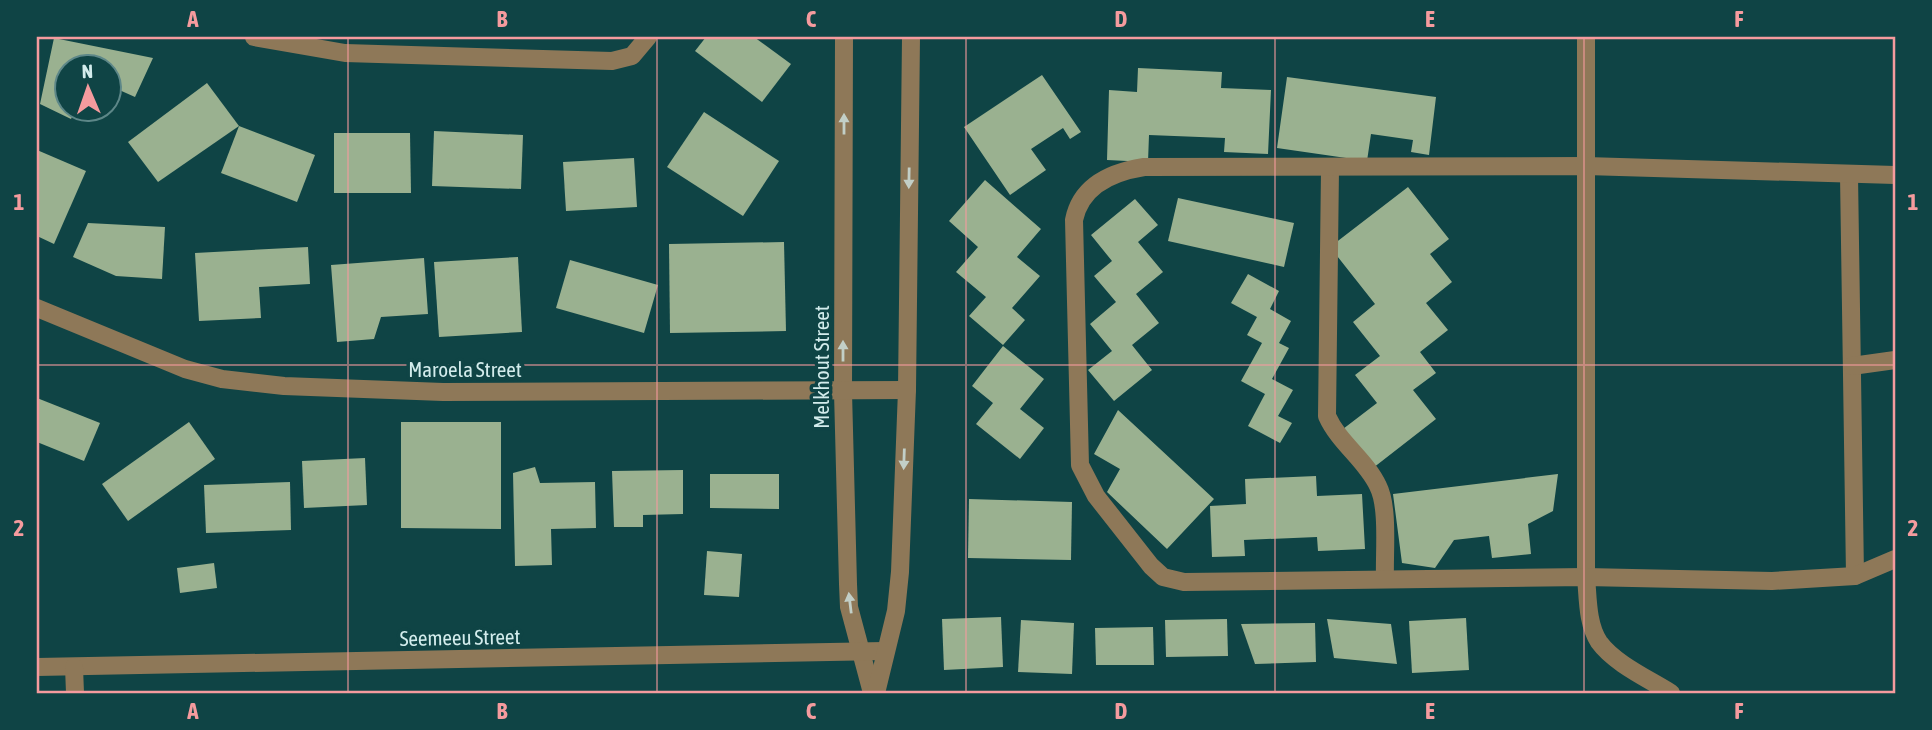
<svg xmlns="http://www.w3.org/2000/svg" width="1932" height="730" font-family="'Asap Condensed',sans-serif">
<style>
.building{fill:#9ab190}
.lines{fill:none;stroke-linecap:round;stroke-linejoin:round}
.minor{stroke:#8e7858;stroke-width:18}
.oneway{fill:#c2cfc7}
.grid{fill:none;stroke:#f59b9e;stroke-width:2;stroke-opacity:0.55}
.labels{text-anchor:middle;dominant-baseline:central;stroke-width:7;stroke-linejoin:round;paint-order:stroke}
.street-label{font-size:21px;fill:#d3ecec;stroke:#0f4445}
.neatline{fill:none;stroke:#f59b9e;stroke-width:2.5}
.grid-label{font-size:23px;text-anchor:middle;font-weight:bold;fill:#f59b9e}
</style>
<rect width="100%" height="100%" fill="#0f4445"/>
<g class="building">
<polygon points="706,37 754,37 791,64 762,102 695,51"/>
<polygon points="54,38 153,58 135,97 108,85 108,66 66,66 66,108 76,108 71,119 40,104"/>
<polygon points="1138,68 1222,72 1221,88 1271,90 1268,154 1224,152 1225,138 1149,135 1148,162 1107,160 1109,90 1137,92"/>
<polygon points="1042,75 1081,132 1070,139 1063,128 1031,149 1046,170 1010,195 964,127"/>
<polygon points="1287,77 1436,97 1429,155 1411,152 1413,140 1371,134 1367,161 1277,148"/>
<polygon points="207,83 239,126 158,182 128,142"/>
<polygon points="704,112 779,161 743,216 667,167"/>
<polygon points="239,126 315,155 297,202 221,173"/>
<polygon points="434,131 523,135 521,189 432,186"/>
<polygon points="334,133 410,133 411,193 334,193"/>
<polygon points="37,150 86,171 54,244 37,236"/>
<polygon points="634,158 637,207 566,211 563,162"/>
<polygon points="985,180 1041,229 1017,257 1040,276 1012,308 1025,320 1003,345 969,316 986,297 956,272 978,247 949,221"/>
<polygon points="1408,187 1449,239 1430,254 1452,282 1426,303 1448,330 1420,352 1436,373 1413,390 1436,419 1373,468 1343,429 1377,403 1355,375 1380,356 1353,322 1375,304 1330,247"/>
<polygon points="1178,198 1294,223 1284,267 1168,241"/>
<polygon points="1135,199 1158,225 1138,242 1163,272 1136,294 1159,323 1132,345 1152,370 1114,401 1088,370 1112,351 1090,324 1116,302 1094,276 1112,261 1091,235"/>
<polygon points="88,223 165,227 162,279 116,276 73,257"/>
<polygon points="784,242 786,331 670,333 669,244"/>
<polygon points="308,247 310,284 259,287 261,318 199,321 195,253"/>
<polygon points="518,257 522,332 439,337 434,262"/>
<polygon points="424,258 428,314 381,317 374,339 337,342 331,265"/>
<polygon points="570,260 658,285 644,333 556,308"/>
<polygon points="1248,274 1279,291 1270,309 1291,321 1279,343 1289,348 1272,379 1293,390 1278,416 1292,423 1280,443 1248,426 1265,394 1241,381 1262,343 1247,335 1257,317 1231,303"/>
<polygon points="1003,346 1044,379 1020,409 1044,428 1020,459 976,424 993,403 972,386"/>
<polygon points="37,398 100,423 84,461 37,442"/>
<polygon points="1118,410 1214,499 1167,549 1107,492 1120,469 1094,454"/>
<polygon points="189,422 215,459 128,521 102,484"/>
<polygon points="401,422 501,422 501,529 401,528"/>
<polygon points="365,458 367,505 304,508 302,461"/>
<polygon points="535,467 540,483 595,482 596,528 551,529 552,565 515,566 513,473"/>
<polygon points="683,470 683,514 643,515 643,527 614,527 612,471"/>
<polygon points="710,474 779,474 779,509 710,508"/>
<polygon points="1558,474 1553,511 1528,524 1531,554 1492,558 1489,536 1454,540 1435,568 1402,563 1393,494"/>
<polygon points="1316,476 1317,496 1362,494 1365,549 1318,551 1317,537 1244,540 1245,556 1212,557 1210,506 1246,504 1245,479"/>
<polygon points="290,482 291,530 206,533 204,485"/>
<polygon points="969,499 1072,502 1071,560 968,558"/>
<polygon points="707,551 742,554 739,597 704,595"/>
<polygon points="214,563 217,588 180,593 177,568"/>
<polygon points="1001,617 1003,667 944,670 942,619"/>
<polygon points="1466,618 1469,670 1412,673 1409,621"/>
<polygon points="1227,619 1228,656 1166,657 1165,620"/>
<polygon points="1327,619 1391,624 1397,664 1334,658"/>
<polygon points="1021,620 1074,623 1072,674 1018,672"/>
<polygon points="1315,623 1316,662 1255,664 1241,624"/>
<polygon points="1153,627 1154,665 1096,665 1095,628"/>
</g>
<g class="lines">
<g class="minor">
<polyline points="254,37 345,53 612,61 632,56 648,37"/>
<polyline points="844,37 843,392 848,584 849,607 872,693"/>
<path d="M1586 37V577C1588 597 1587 624 1599 642 1615 664 1649 679 1671 693"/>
<path d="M1330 169 1327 416C1339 443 1366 460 1378 486 1389 507 1384 554 1385 578"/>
<polyline points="1849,175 1855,576"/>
<path d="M1895 175 1586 166 1144 167C1112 172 1081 185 1074 220L1080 465 1096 496 1151 566 1163 577 1184 582 1586 577 1772 581 1855 576 1895 559"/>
<polyline points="37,308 185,369 222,379 284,386 443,392 907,390"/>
<polyline points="1852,366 1895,360"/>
<polyline points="37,667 884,651"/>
<polyline points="74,667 75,693"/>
<polyline points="876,693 896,611 900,572 907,390 911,37"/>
</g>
</g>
<defs><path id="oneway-solid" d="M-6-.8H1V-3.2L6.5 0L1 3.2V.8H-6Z" transform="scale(1.75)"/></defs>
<g class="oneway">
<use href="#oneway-solid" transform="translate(844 124) rotate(-90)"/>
<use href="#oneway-solid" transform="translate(909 178) rotate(91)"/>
<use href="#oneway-solid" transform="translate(843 351) rotate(-90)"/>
<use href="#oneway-solid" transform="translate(904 459) rotate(92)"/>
<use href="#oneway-solid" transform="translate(850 603) rotate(-97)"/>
</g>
<path class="grid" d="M348 37V693M657 37V693M966 37V693M1275 37V693M1584 37V693M37 365H1895"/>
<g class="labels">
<g class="street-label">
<text transform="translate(821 367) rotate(-90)">Melkhout Street</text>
<text x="465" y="369">Maroela Street</text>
<text transform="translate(460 637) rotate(-1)">Seemeeu Street</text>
</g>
</g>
<rect width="1932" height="730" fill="none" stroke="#0f4445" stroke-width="77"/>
<g transform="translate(88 88) rotate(358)"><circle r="33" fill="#0f4445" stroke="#5d8788" stroke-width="2"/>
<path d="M0-5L12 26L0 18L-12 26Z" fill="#f59b9e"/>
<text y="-10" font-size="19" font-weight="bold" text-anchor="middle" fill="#d3ecec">N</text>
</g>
<rect x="38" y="38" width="1856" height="654" class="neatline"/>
<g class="grid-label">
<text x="193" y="27">A</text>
<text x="502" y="27">B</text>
<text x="811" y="27">C</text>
<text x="1121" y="27">D</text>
<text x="1430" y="27">E</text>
<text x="1739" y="27">F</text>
<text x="19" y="210">1</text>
<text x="1913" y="210">1</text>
<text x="19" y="536">2</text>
<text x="1913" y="536">2</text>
<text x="193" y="719">A</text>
<text x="502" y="719">B</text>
<text x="811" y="719">C</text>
<text x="1121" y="719">D</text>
<text x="1430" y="719">E</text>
<text x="1739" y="719">F</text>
</g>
</svg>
